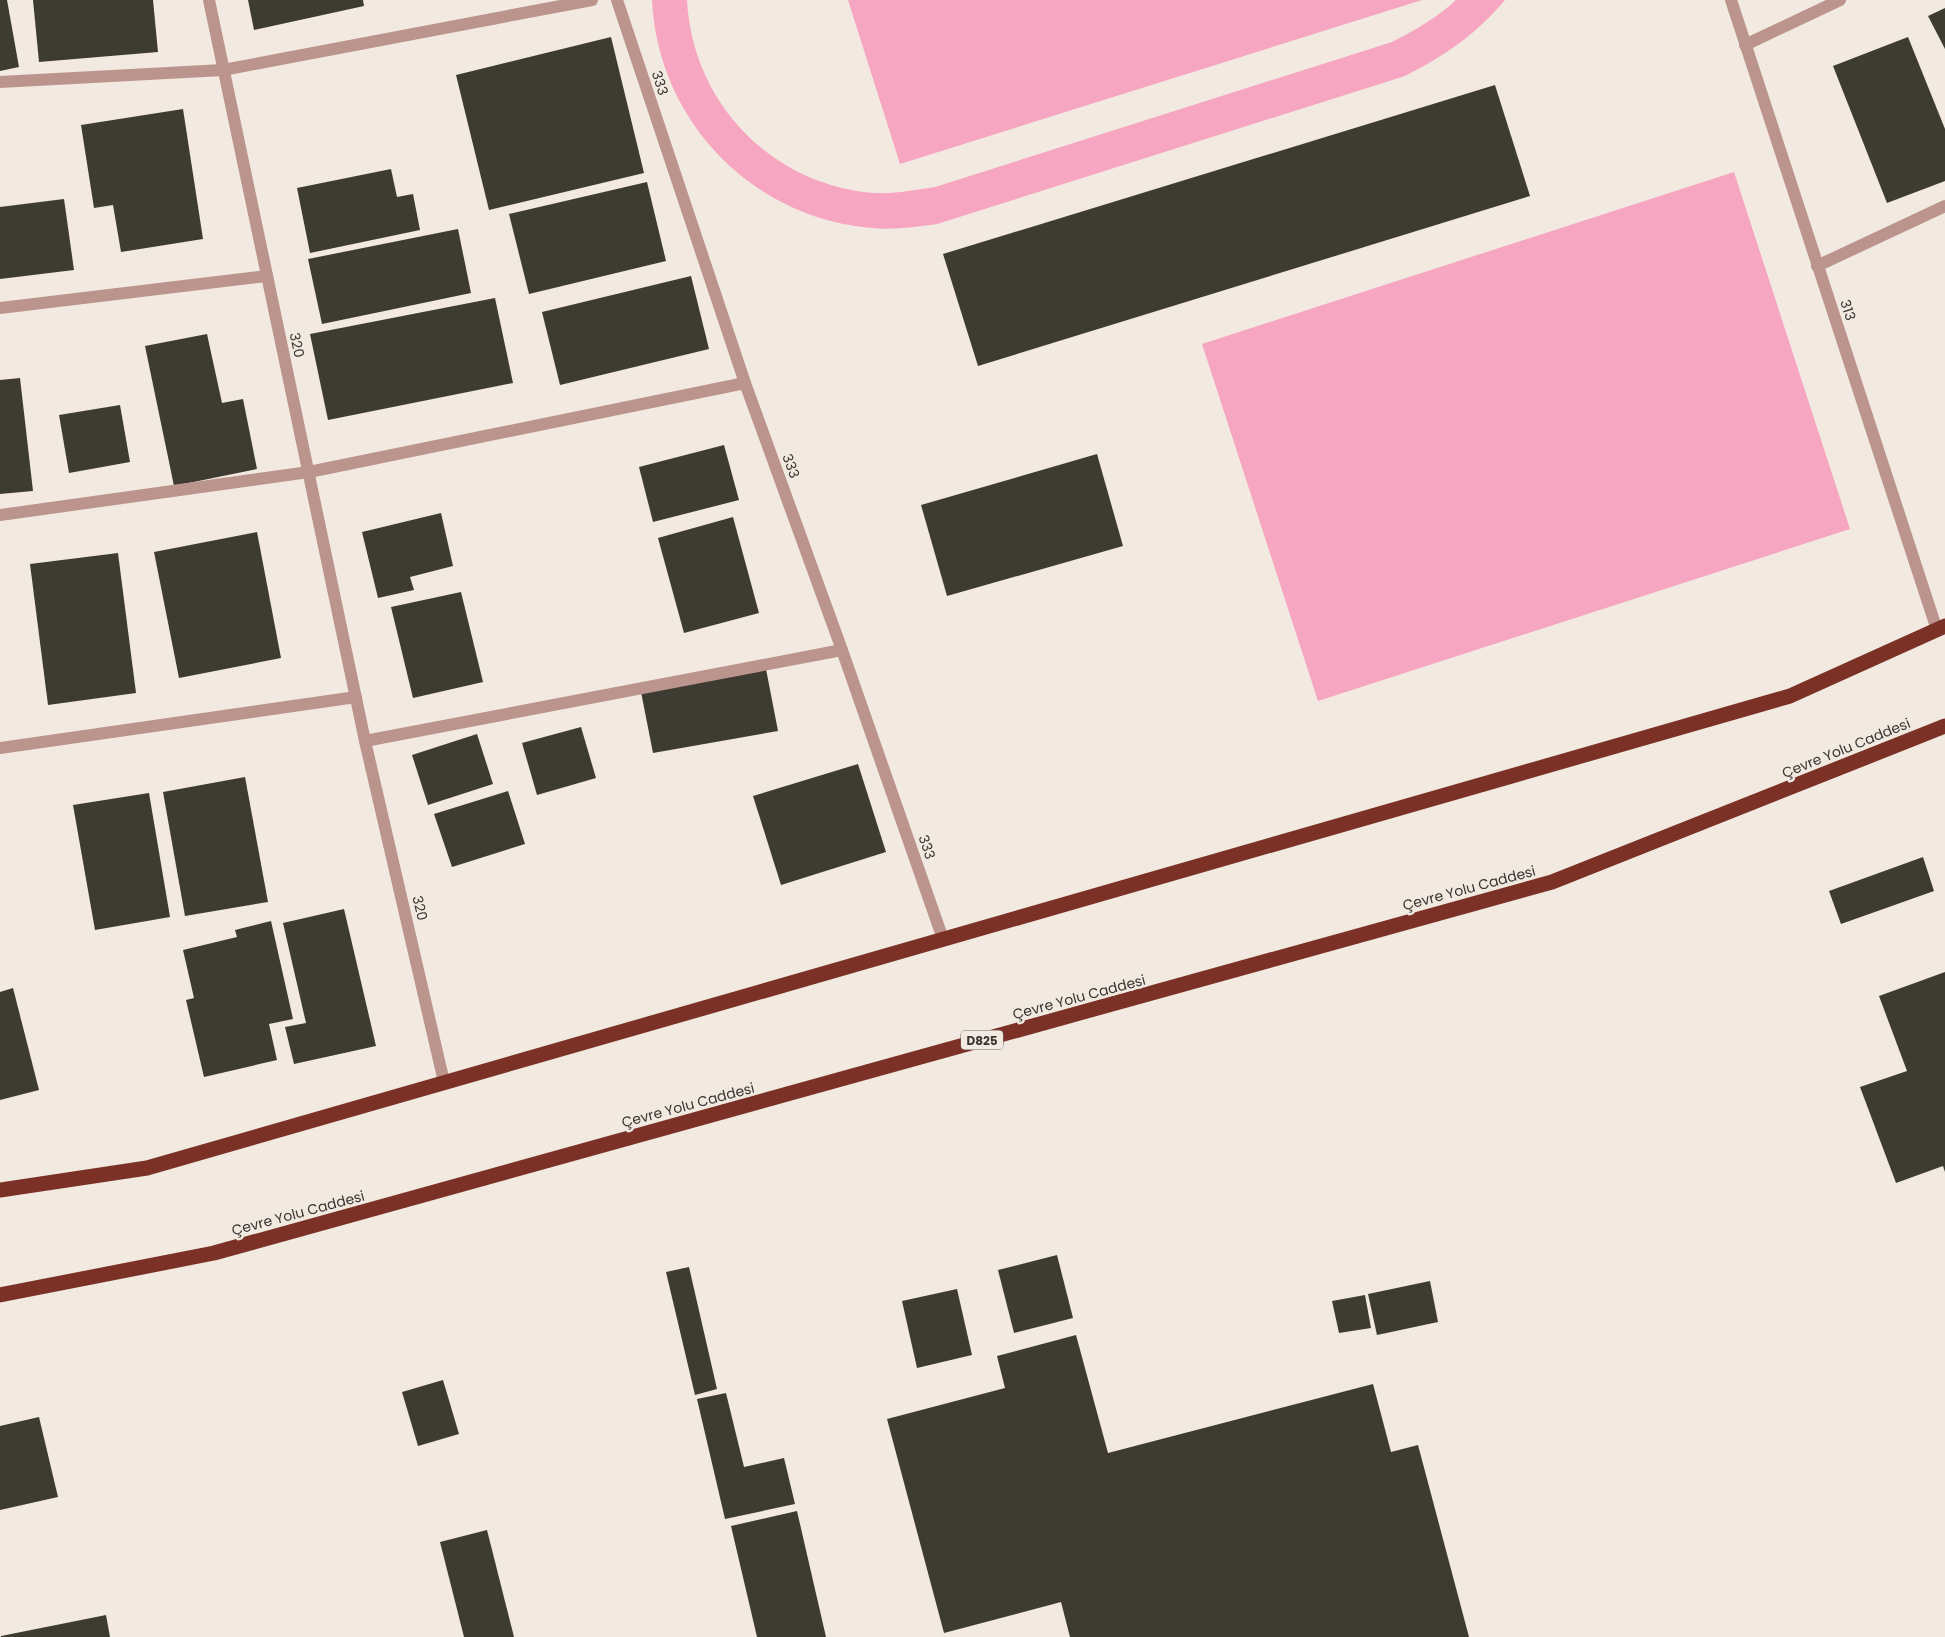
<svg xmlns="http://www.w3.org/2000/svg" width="1945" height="1637" font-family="Poppins,sans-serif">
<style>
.green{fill:#f6a6c1}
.building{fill:#3e3c32}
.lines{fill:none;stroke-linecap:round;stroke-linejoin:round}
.minor{stroke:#bb958d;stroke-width:12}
.highway{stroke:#7b3126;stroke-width:15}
.labels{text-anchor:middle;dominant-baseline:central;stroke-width:5;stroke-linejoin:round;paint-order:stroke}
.shield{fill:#f2e9e0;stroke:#706b66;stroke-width:1}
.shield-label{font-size:12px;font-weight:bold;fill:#393532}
.street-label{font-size:14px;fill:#393532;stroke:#f2e9e0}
</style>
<rect width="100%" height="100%" fill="#f2e9e0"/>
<g class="green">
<path d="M652 0H687C692 102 771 185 874 193 895 194 915 190 935 187L1392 42C1415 30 1437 18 1456 0H1505C1475 35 1446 55 1405 76L937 224C915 227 894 230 872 228 752 218 658 121 652 0Z"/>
<polygon points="848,0 1422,0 900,164"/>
<polygon points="1734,172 1850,529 1318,701 1202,344"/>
</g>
<g class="building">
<polygon points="0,0 7,0 19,67 0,71"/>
<polygon points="33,0 153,0 158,52 39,62"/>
<polygon points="248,0 363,0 364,6 254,30"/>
<polygon points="1945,8 1945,49 1928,16"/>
<polygon points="611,37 644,173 489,210 456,75"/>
<polygon points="1908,37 1945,129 1945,181 1887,203 1833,66"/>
<polygon points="1495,85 1530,196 978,366 943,254"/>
<polygon points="183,109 203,239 121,252 113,205 94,208 81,125"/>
<polygon points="391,169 397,197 413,194 420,230 310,253 297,188"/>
<polygon points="647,182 666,261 529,294 509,214"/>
<polygon points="64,199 74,270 0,279 0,207"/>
<polygon points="458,229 471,293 322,324 308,259"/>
<polygon points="691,276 709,349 560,385 542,312"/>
<polygon points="495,298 513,383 328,420 310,334"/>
<polygon points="207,334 222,403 243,399 257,469 174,486 145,346"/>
<polygon points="20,378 33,491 0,494 0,380"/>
<polygon points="120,405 130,462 69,473 59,415"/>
<polygon points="724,445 739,500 653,522 639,467"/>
<polygon points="1097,454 1123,546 947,596 921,505"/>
<polygon points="441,513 453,566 410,577 414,590 378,598 362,532"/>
<polygon points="733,517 759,613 684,633 658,538"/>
<polygon points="257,532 281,658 179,678 154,552"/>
<polygon points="118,553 136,693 48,705 30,564"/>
<polygon points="461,592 483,682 413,698 391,607"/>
<polygon points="766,669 778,731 653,753 641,692"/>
<polygon points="581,727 596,778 537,795 522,743"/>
<polygon points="477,734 493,784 428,805 412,755"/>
<polygon points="858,764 886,852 781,885 753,796"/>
<polygon points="245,777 268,902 185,916 163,792"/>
<polygon points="508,791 525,844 452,867 434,814"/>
<polygon points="149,793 170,917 95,930 73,805"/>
<polygon points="1923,857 1934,891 1841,924 1829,891"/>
<polygon points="344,909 376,1046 294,1064 285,1027 306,1023 283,923"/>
<polygon points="271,921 293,1019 269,1024 277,1060 204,1077 186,1000 194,998 183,950 237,937 235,930"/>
<polygon points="1945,972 1945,1172 1943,1166 1896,1183 1860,1087 1907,1071 1879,996"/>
<polygon points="13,988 39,1090 0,1100 0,992"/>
<polygon points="1057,1255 1073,1318 1014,1333 998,1270"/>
<polygon points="689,1267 717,1389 695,1395 666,1272"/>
<polygon points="1430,1281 1438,1322 1377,1335 1368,1294"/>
<polygon points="957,1289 972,1355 917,1368 902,1301"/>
<polygon points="1365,1295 1371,1328 1339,1333 1332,1301"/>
<polygon points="1076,1335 1108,1453 1373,1384 1391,1452 1418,1445 1469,1637 1070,1637 1061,1602 944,1633 887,1419 1005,1388 997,1356"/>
<polygon points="443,1380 459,1434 418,1446 402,1392"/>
<polygon points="726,1393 744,1467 784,1458 795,1504 725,1519 697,1399"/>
<polygon points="39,1417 58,1497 0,1510 0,1426"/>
<polygon points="797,1511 826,1637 757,1637 731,1526"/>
<polygon points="487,1530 514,1637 464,1637 440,1542"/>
<polygon points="106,1615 110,1637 1,1637 1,1636"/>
</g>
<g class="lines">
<g class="minor">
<polyline points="209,0 365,741 444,1082"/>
<polyline points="617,0 745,383 842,650 943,939"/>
<polyline points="1731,0 1937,630"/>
<polyline points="1745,45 1840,0"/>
<polyline points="0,82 223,70 592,0"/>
<polyline points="1817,266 1945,206"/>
<polyline points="0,308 267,276"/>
<polyline points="0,515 309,472 745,383"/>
<polyline points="365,741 842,650"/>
<polyline points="0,748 356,697"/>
</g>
<g class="highway">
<polyline points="0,1190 147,1168 1790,696 1945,626"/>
<polyline points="0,1295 214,1253 1552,882 1945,726"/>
</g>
</g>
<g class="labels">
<rect class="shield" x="961" y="1030.5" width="42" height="19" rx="4"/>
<g class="shield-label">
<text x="982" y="1040">D825</text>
</g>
<g class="street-label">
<text transform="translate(660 83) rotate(72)">333</text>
<text transform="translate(1848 310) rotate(72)">313</text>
<text transform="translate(297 345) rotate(78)">320</text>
<text transform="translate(791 466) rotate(70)">333</text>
<text transform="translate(1846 748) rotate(-22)">Çevre Yolu Caddesi</text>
<text transform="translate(927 847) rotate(71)">333</text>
<text transform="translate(1469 888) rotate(-15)">Çevre Yolu Caddesi</text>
<text transform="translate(420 908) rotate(77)">320</text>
<text transform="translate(1079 997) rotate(-15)">Çevre Yolu Caddesi</text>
<text transform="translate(688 1105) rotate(-15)">Çevre Yolu Caddesi</text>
<text transform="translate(298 1213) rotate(-15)">Çevre Yolu Caddesi</text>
</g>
</g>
</svg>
